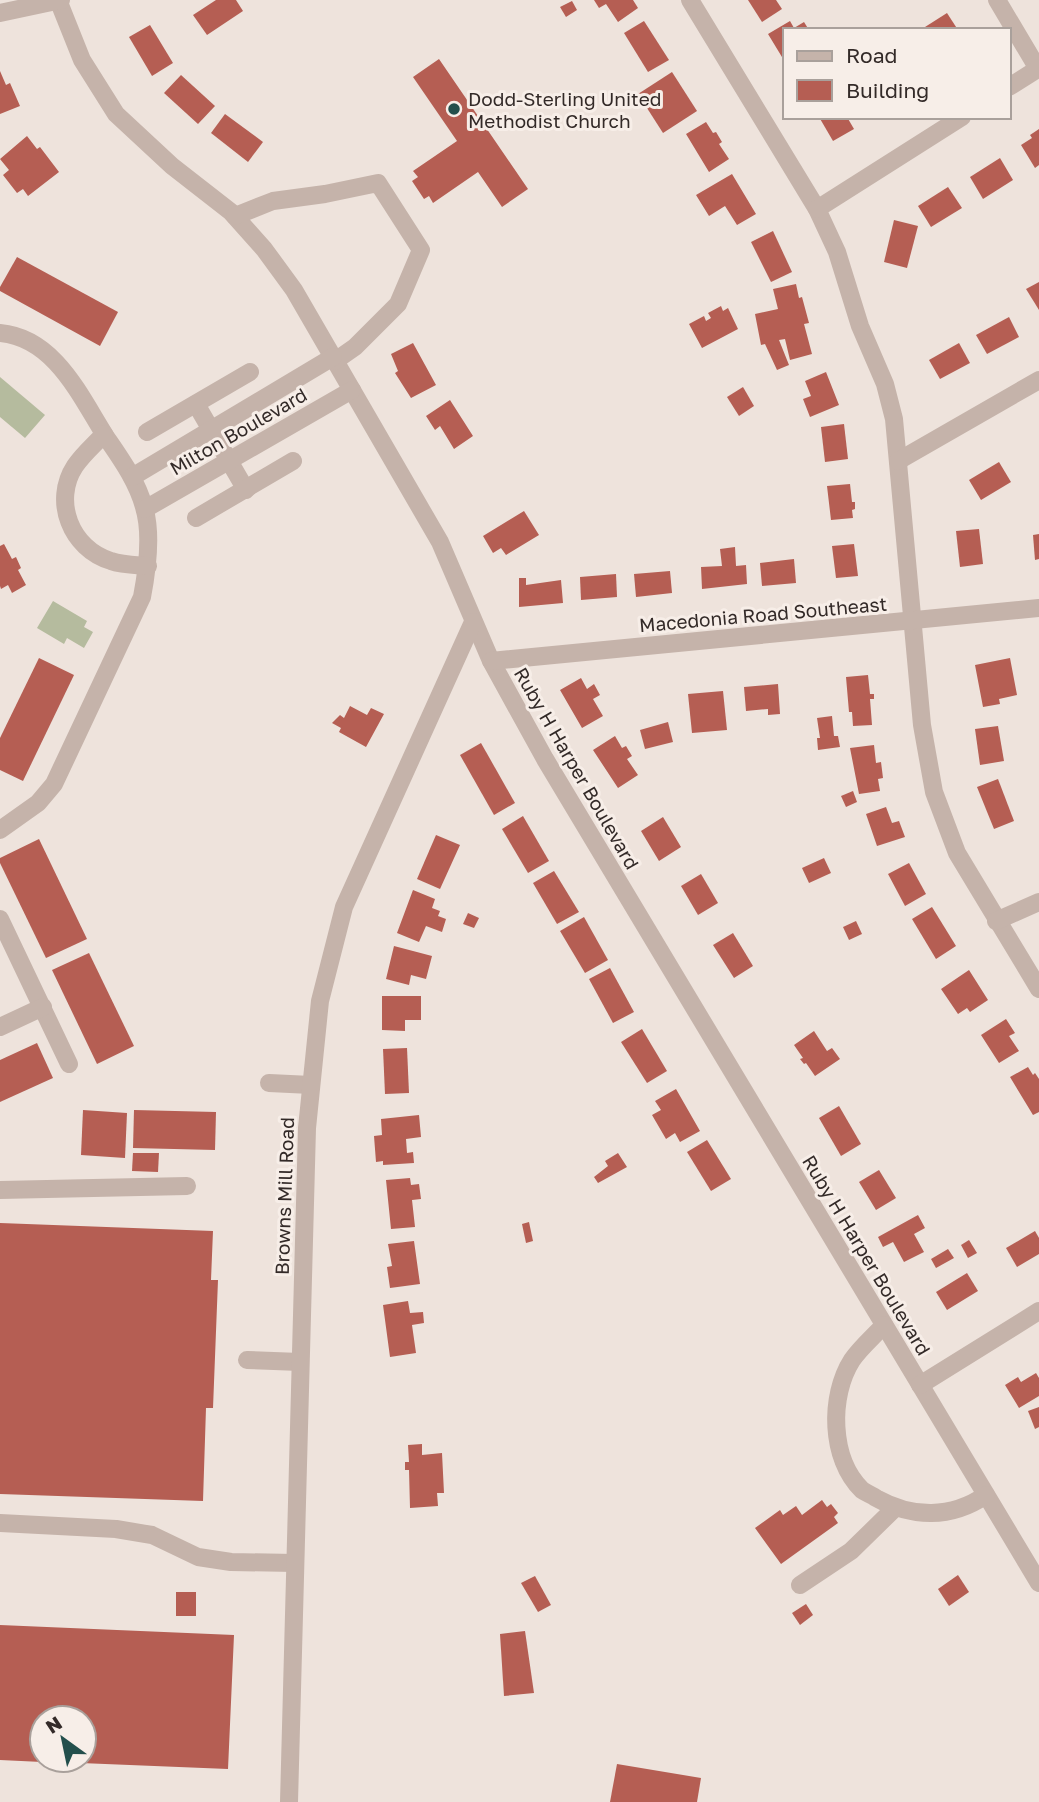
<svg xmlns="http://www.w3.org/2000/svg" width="1039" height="1802" font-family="'Golos Text',sans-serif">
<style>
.green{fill:#b5bb9e}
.building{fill:#b55e53}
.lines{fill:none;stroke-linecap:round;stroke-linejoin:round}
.minor{stroke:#c5b3aa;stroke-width:18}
.poi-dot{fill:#234f4c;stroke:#f7eee8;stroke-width:2.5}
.labels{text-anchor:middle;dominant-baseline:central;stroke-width:6;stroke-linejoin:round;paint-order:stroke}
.poi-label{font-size:19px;fill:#332a28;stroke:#f7eee8;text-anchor:start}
.street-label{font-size:19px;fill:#332a28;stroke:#f7eee8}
</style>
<rect width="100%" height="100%" fill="#eee3dc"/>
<g class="green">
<polygon points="0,377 45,415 25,438 0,417"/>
<polygon points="53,601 87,621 84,627 93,632 84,648 67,638 64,644 37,628"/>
</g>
<g class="building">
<polygon points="216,0 236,0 243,11 207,35 193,15"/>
<polygon points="594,0 633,0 638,8 618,22 606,4 599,8"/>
<polygon points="748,0 776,0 782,9 762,22"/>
<polygon points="572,1 577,10 566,17 560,7"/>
<polygon points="947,13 958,30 926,30 925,27"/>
<polygon points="644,21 669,60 648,72 624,33"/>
<polygon points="790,21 794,28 804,22 809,30 785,30 785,62 768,34"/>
<polygon points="150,25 173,63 152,76 129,37"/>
<polygon points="439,59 528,189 502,207 478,172 433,203 429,196 424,199 412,181 418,177 413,171 457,141 413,77"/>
<polygon points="0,71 6,85 10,83 20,106 0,114"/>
<polygon points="672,72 697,111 663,133 638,94"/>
<polygon points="181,75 215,106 198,124 164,93"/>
<polygon points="225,114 263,142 248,162 211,133"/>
<polygon points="819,117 847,117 854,129 833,141"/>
<polygon points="706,122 713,133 716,132 722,142 719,144 729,159 709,172 686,134"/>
<polygon points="1039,129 1039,165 1035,168 1021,145 1032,138 1030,135"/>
<polygon points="27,136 37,149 40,147 59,172 28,196 23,189 17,193 3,175 9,170 0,159"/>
<polygon points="1000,158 1013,180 983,199 970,177"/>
<polygon points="732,174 756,214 737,225 725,206 709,216 696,195"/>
<polygon points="948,187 962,208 931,227 918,206"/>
<polygon points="894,220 918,226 907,268 884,262"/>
<polygon points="773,231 792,272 771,282 751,242"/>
<polygon points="17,257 118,312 100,346 0,291 0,287"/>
<polygon points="1039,282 1039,310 1026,289"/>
<polygon points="796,284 799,298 802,297 809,323 804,324 812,354 790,360 785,339 779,340 789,365 777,370 765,344 761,345 755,314 778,309 773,289"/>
<polygon points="721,306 723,311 728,308 738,329 702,348 689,324 704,316 706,321 711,318 708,313"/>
<polygon points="1009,317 1019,337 987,354 976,335"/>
<polygon points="413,343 436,385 411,398 395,373 398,371 391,354"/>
<polygon points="959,343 970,363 940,379 929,360"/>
<polygon points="826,372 839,405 810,417 803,399 811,396 805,381"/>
<polygon points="743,387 754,406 739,416 727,397"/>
<polygon points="450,400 473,436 454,449 440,426 435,430 426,416"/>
<polygon points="844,424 848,459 825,462 821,427"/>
<polygon points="999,462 1011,482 981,500 969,480"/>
<polygon points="850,484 852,502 855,502 855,509 852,510 853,518 831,520 827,486"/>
<polygon points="524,511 539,535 506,555 501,548 493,553 483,536"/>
<polygon points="979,529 983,564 960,567 956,531"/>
<polygon points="1039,534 1039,559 1035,560 1033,535"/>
<polygon points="4,544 12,559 16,557 21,568 18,570 26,585 12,593 8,585 1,589 0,586 0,546"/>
<polygon points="854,544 858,576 836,578 832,546"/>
<polygon points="735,547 736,566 746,565 747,584 702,589 701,567 722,566 720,549"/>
<polygon points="794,559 796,583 762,586 760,563"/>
<polygon points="670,571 672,593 636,597 634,574"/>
<polygon points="616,574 617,597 581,600 580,577"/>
<polygon points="519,578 526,578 526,585 561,580 563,603 519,607"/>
<polygon points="39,658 74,675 23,781 0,770 0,738"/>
<polygon points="1010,658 1017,695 999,699 1000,704 983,707 975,665"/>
<polygon points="868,675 870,694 874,694 874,699 870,699 872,725 853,726 852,712 849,712 846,677"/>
<polygon points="581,678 587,689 594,684 600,695 593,699 603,716 582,728 560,690"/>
<polygon points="778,684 780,714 768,715 768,709 746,711 744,687"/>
<polygon points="723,691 727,730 692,733 688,694"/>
<polygon points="350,706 367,715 371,708 384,714 366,747 339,732 341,728 332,723 340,715 344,718"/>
<polygon points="832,716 834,736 838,736 840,747 818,750 817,738 820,738 817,718"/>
<polygon points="668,722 673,742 645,749 640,730"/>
<polygon points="998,726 1004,761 980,765 975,729"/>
<polygon points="615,736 622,748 626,746 632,756 627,759 638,775 618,788 593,750"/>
<polygon points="481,743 515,803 494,815 460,755"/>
<polygon points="874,745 876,763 881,762 883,778 878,779 880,791 859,794 850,748"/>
<polygon points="998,779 1014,821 994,829 977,787"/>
<polygon points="853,791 857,802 846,807 841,796"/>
<polygon points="886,807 892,823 899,821 905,837 877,846 866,814"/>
<polygon points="523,816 549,861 528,873 502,829"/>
<polygon points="663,817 681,847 659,861 641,831"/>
<polygon points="436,835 460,845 440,889 417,879"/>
<polygon points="39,839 87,939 46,958 0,863 0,858"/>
<polygon points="824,858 831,873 809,883 802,868"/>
<polygon points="909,863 926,894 905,906 888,874"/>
<polygon points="554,871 579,912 557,924 533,883"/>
<polygon points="701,874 718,903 698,915 681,886"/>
<polygon points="413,890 435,899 432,908 440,911 438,916 446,919 442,932 426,926 419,942 397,933"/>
<polygon points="932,907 956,946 936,959 912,919"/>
<polygon points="468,913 479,918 474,928 463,924"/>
<polygon points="584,917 608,960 585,973 560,931"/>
<polygon points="856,921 862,934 849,940 843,927"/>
<polygon points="733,933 753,966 734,978 713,945"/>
<polygon points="394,946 432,956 426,979 411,975 409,985 386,979"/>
<polygon points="89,953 134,1046 97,1064 52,970"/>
<polygon points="610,968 634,1012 613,1023 589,979"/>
<polygon points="969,970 988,1000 970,1012 967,1008 958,1014 941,989"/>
<polygon points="382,996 421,996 421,1020 405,1020 405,1031 382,1030"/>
<polygon points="1006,1019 1015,1033 1009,1036 1019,1051 999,1063 981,1035"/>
<polygon points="642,1029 667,1071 647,1083 621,1042"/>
<polygon points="814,1031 827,1051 832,1048 840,1059 815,1076 806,1063 804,1064 800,1059 803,1058 794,1045"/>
<polygon points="37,1043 53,1078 0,1102 0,1060"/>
<polygon points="407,1048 409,1093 385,1094 383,1049"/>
<polygon points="1028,1067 1033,1075 1035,1073 1039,1079 1039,1112 1033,1115 1010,1077"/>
<polygon points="676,1089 700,1131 680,1142 675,1133 666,1139 652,1115 661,1110 655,1101"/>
<polygon points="839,1106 861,1144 841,1156 819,1118"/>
<polygon points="83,1110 127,1113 125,1158 81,1155"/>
<polygon points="134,1110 216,1112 215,1150 133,1148"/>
<polygon points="419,1115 421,1137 406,1139 407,1153 413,1152 414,1163 383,1165 383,1161 376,1162 374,1136 382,1135 381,1119"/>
<polygon points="707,1140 731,1179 711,1191 687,1152"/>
<polygon points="133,1153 159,1153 158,1172 132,1171"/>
<polygon points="618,1153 627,1167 598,1183 594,1177 608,1166 605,1161"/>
<polygon points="879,1170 896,1198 876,1210 859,1182"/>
<polygon points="410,1178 411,1185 419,1184 421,1199 412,1200 415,1227 391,1229 386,1180"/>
<polygon points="918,1215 925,1228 914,1234 924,1252 904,1262 893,1242 883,1247 878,1237"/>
<polygon points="529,1222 533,1241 526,1243 522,1224"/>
<polygon points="0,1223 213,1231 211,1280 218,1280 213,1408 206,1408 203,1501 0,1494"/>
<polygon points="1035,1231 1039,1238 1039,1254 1017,1267 1006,1248"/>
<polygon points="969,1240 977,1253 968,1258 961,1245"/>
<polygon points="414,1241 420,1284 390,1288 387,1267 392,1266 388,1244"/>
<polygon points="948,1249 954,1258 936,1268 931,1259"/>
<polygon points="967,1273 978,1291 947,1310 936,1292"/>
<polygon points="408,1301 410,1313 423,1312 424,1323 412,1325 416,1353 390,1357 383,1305"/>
<polygon points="1036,1373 1039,1378 1039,1396 1019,1408 1005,1385 1018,1377 1021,1382"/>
<polygon points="1039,1407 1039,1427 1035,1429 1028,1411"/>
<polygon points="422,1444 422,1455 442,1453 444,1493 437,1493 438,1506 410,1508 409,1470 405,1470 405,1462 409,1462 408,1445"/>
<polygon points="822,1500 827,1507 831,1504 838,1513 834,1517 838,1523 781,1564 755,1528 780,1510 783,1515 796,1506 802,1515"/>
<polygon points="958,1575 969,1592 949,1606 938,1589"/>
<polygon points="535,1576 551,1605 538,1612 521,1583"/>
<rect x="176" y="1592" width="20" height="24"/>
<polygon points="806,1604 813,1615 800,1625 792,1613"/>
<polygon points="0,1625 234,1635 228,1769 56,1762 56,1760 84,1760 84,1718 42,1718 42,1762 0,1760"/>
<polygon points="525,1631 534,1693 504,1696 500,1634"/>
<polygon points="617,1764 701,1778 697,1802 610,1802"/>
</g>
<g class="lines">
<g class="minor">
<polyline points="58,0 82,60 116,114 172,166 231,212 264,249 294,290 440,542 491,661 545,759 1039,1583"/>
<polyline points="690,0 817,209 837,252 860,326 885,384 894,419 922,725 934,792 957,853 1039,989"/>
<polyline points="997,0 1038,69"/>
<polyline points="0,13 61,0"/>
<polyline points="1009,87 1039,68"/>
<polyline points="817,209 962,117"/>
<polyline points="235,216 273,201 325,194 378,183 421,250 398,304 355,347 335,361"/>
<path d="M0 333C55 338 80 396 106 437 121 459 137 481 144 507 152 533 147 571 142 597L54 784 38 803 0 830"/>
<polyline points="196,404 246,490"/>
<polyline points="147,432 250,372"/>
<path d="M104 434C95 444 83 454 75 466 52 501 71 549 111 561 122 565 137 565 148 566"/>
<polyline points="898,461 1039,380"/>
<polyline points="132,477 333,357"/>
<polyline points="145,509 352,390"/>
<polyline points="196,518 293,461"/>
<polyline points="491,661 1039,608"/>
<polyline points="0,919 69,1064"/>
<polyline points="996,921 1039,902"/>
<polyline points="0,1027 43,1007"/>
<polyline points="269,1083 311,1085"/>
<polyline points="0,1190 187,1186"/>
<path d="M884 1325C874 1336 860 1348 852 1360 829 1396 830 1459 862 1490 866 1493 872 1495 876 1498 912 1518 951 1519 986 1495"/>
<polyline points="247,1360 300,1362"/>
<polyline points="920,1385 1039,1311"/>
<polyline points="0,1523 116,1529 152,1535 198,1557 231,1562 295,1563"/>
<polyline points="800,1585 851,1551 895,1508"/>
<polyline points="289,1802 307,1128 320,1001 344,907 473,622"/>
</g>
</g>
<circle class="poi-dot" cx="454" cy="109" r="7"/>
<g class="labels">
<g class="poi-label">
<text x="468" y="98">Dodd-Sterling United<tspan x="468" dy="22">Methodist Church</tspan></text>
</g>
<g class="street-label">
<text transform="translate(238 431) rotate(-30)">Milton Boulevard</text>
<text transform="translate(763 614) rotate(-5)">Macedonia Road Southeast</text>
<text transform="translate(577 768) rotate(60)">Ruby H Harper Boulevard</text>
<text transform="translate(284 1196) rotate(-88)">Browns Mill Road</text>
<text transform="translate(867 1255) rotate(59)">Ruby H Harper Boulevard</text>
</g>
</g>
<rect x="783" y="28" width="228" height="91" fill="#f7eee8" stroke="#a9a09b" stroke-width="2"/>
<rect x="797" y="51" width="35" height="10" fill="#c5b3aa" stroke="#a9a09b" stroke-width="2"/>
<text x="846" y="63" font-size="21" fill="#332a28">Road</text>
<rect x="797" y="80" width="35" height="21" fill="#b55e53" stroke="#a9a09b" stroke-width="2"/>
<text x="846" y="98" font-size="21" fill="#332a28">Building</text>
<g transform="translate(63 1739) rotate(327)"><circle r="33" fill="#f7eee8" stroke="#a9a09b" stroke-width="2"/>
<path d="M0-5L12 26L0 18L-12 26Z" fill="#234f4c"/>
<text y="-10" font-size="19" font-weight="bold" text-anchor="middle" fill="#332a28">N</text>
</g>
</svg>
